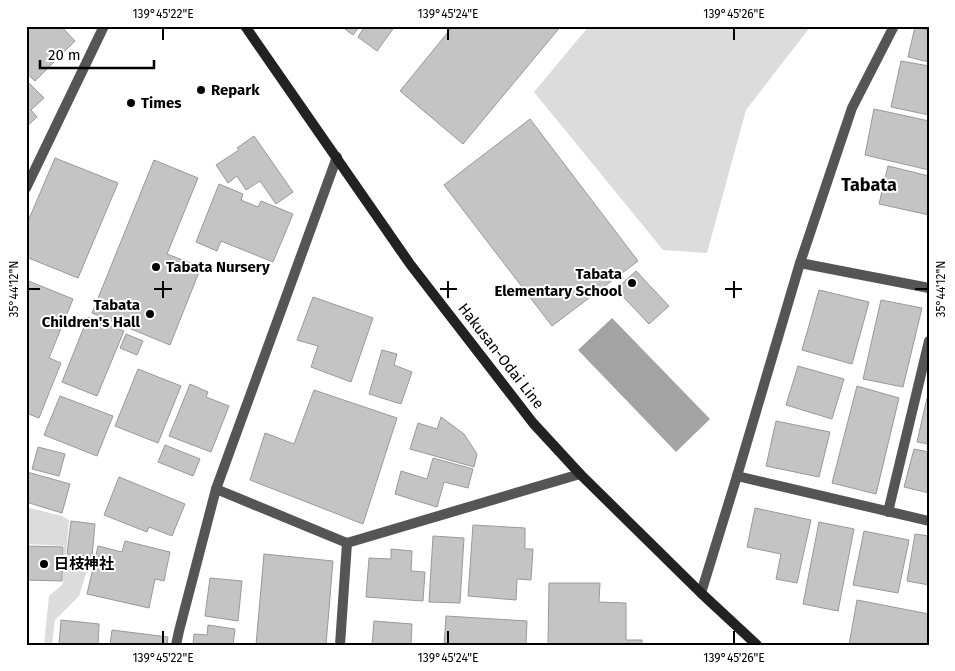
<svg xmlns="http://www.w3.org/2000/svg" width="955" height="671" font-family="'Fira Sans','Noto Sans JP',sans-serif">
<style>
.green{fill:#dcdcdc}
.water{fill:#a3a3a3}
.building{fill:#c4c4c4;stroke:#999}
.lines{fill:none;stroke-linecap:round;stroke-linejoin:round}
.lane{stroke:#555;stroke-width:10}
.street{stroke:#555;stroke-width:10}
.secondary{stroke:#222;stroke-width:10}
.ticks{fill:none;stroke:#000;stroke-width:2}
.poi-dot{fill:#000;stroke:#fff;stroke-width:2}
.labels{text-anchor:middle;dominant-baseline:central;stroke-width:4;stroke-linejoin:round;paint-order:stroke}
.poi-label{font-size:15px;font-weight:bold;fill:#000;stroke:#fff;text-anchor:start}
.street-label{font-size:15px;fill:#000;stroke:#fff}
.quarter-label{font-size:18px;font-weight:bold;fill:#000;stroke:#fff}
.neatline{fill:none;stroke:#000;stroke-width:2}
.ticks-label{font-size:12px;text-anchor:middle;fill:#000}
</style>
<rect width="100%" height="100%" fill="#fff"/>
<g class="green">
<polygon points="589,26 811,26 746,110 707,253 663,250 534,92"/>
<polygon points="26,507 62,516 69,520 66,555 91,558 79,596 55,620 52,645 44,645 49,596 63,584 64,546 26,544"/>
</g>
<polygon class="water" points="612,318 710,419 676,452 578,350"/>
<g class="building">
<polygon points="26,26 61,26 75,41 35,81 26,73"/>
<polygon points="341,26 360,26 353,35"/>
<polygon points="365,26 395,26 377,51 358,37"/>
<polygon points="453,26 561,26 463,144 400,91"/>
<polygon points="915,27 929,30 929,62 908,57"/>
<polygon points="901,61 929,66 929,115 891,107"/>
<polygon points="29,83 44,98 31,110 37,117 26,127 26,86"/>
<polygon points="874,109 929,121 929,170 865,155"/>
<polygon points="530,119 638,261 552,326 444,185"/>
<polygon points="254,136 293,192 276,204 260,181 246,190 237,176 228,183 216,165 239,150 237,148"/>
<polygon points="55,158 118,183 78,278 26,257 26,226"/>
<polygon points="154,160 198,178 167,254 201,267 170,345 92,313"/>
<polygon points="888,166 929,176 929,215 879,204"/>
<polygon points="219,184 243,194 241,200 258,207 261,201 293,214 273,262 221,241 217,251 196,242"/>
<polygon points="636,271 669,306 649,324 616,289"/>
<polygon points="26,280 73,299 49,358 61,363 39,418 26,413"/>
<polygon points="819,290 869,302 852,364 802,350"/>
<polygon points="313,297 373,318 351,382 311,367 318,346 297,340"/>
<polygon points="881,300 922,308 903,387 863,379"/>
<polygon points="88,317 124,331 97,396 62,382"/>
<polygon points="126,334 143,341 137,355 120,348"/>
<polygon points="382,350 397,354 394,365 412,372 401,404 369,394"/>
<polygon points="798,366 844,379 832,419 786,405"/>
<polygon points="138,369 181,386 158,443 115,426"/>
<polygon points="190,384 208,392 206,397 229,406 211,452 169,436"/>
<polygon points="857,386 899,398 876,494 832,483"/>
<polygon points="314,390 397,418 363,524 250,480 265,433 294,444"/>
<polygon points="60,396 113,416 97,456 44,435"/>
<polygon points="927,398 929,398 929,444 917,442"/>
<polygon points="441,417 464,434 477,454 474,467 410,449 418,423 437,429"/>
<polygon points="776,421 830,432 819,477 766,466"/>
<polygon points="165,445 200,459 193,476 158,462"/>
<polygon points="38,447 65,454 59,476 32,469"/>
<polygon points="914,449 929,452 929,493 904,487"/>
<polygon points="433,458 473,469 468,488 444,482 437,507 395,494 401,471 427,479"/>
<polygon points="27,472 70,484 62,513 26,502"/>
<polygon points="119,477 185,504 172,536 149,527 147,532 104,515"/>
<polygon points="755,508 811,520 797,583 776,579 781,554 747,547"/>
<polygon points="71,521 95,524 92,556 67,554"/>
<polygon points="819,522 854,529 838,611 803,604"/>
<polygon points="473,525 525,528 525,549 533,549 531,580 517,579 516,600 468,596"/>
<polygon points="864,531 909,540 898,593 853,585"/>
<polygon points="915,534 929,536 929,585 907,581"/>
<polygon points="433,536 464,538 460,603 429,602"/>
<polygon points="125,541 170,552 164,581 155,579 149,608 87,594 98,546 122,552"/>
<polygon points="26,546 63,547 62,581 26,580"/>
<polygon points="391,549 412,551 411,571 425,572 423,601 366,597 369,558 391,559"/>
<polygon points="264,554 333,561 326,645 256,645"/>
<polygon points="210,578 242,581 238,621 205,616"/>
<polygon points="549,583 600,583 599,602 626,603 626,640 642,640 642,645 548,645"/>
<polygon points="857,600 929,614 929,645 849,645"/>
<polygon points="446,616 527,621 526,645 444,645"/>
<polygon points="61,620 99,624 98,645 59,645"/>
<polygon points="374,621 412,624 411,645 372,645"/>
<polygon points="208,625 235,629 233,645 193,645 194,634 207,635"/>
<polygon points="112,630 168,637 167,645 110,645"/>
</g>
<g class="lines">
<g class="lane">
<polyline points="216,489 347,543 580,474"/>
<polyline points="888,512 929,341"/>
<polyline points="176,645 179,631 216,489 337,157"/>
<polyline points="340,645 347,543"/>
</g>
<g class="street">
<polyline points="26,188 104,26"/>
<polyline points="800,263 929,288"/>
<polyline points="737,476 929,521"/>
<polyline points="701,593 737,476 800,263 852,108 894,26"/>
</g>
<polyline class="secondary" points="245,26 410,264 533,423 580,474 701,593 757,645"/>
</g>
<path class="ticks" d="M163 28V40M448 28V40M734 28V40M163 281V298M448 281V298M734 281V298M28 289H40M154 289H172M440 289H457M725 289H742M915 289H928M163 631V644M448 631V644M734 631V644"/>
<g class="poi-dot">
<circle cx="201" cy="90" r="5"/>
<circle cx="131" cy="103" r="5"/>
<circle cx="156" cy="267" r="5"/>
<circle cx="632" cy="283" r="5"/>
<circle cx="150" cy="314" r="5"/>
<circle cx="44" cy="564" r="5"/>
</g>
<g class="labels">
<g class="poi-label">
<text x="211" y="90">Repark</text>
<text x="141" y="103">Times</text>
<text x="166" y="267">Tabata Nursery</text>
<text x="622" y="274" text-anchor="end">Tabata<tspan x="622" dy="17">Elementary School</tspan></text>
<text x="140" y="305" text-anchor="end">Tabata<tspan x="140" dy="17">Children's Hall</tspan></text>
<text x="54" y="564">日枝神社</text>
</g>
<g class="street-label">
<text transform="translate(501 356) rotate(52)">Hakusan-Odai Line</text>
</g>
<g class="quarter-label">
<text x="869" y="185">Tabata</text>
</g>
</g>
<rect width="955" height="671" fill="none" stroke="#ffffff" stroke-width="55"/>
<path d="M40 60v8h114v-8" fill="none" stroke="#000000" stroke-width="2.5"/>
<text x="48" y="60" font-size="15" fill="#000000" stroke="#ffffff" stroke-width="4" paint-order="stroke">20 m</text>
<rect x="28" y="28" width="900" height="616" class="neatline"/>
<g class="ticks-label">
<text x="163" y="18">139°45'22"E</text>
<text x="448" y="18">139°45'24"E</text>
<text x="734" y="18">139°45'26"E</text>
<text transform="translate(14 289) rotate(-90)" y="4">35°44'12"N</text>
<text transform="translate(941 289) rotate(-90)" y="4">35°44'12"N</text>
<text x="163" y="662">139°45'22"E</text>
<text x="448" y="662">139°45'24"E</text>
<text x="734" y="662">139°45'26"E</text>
</g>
</svg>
